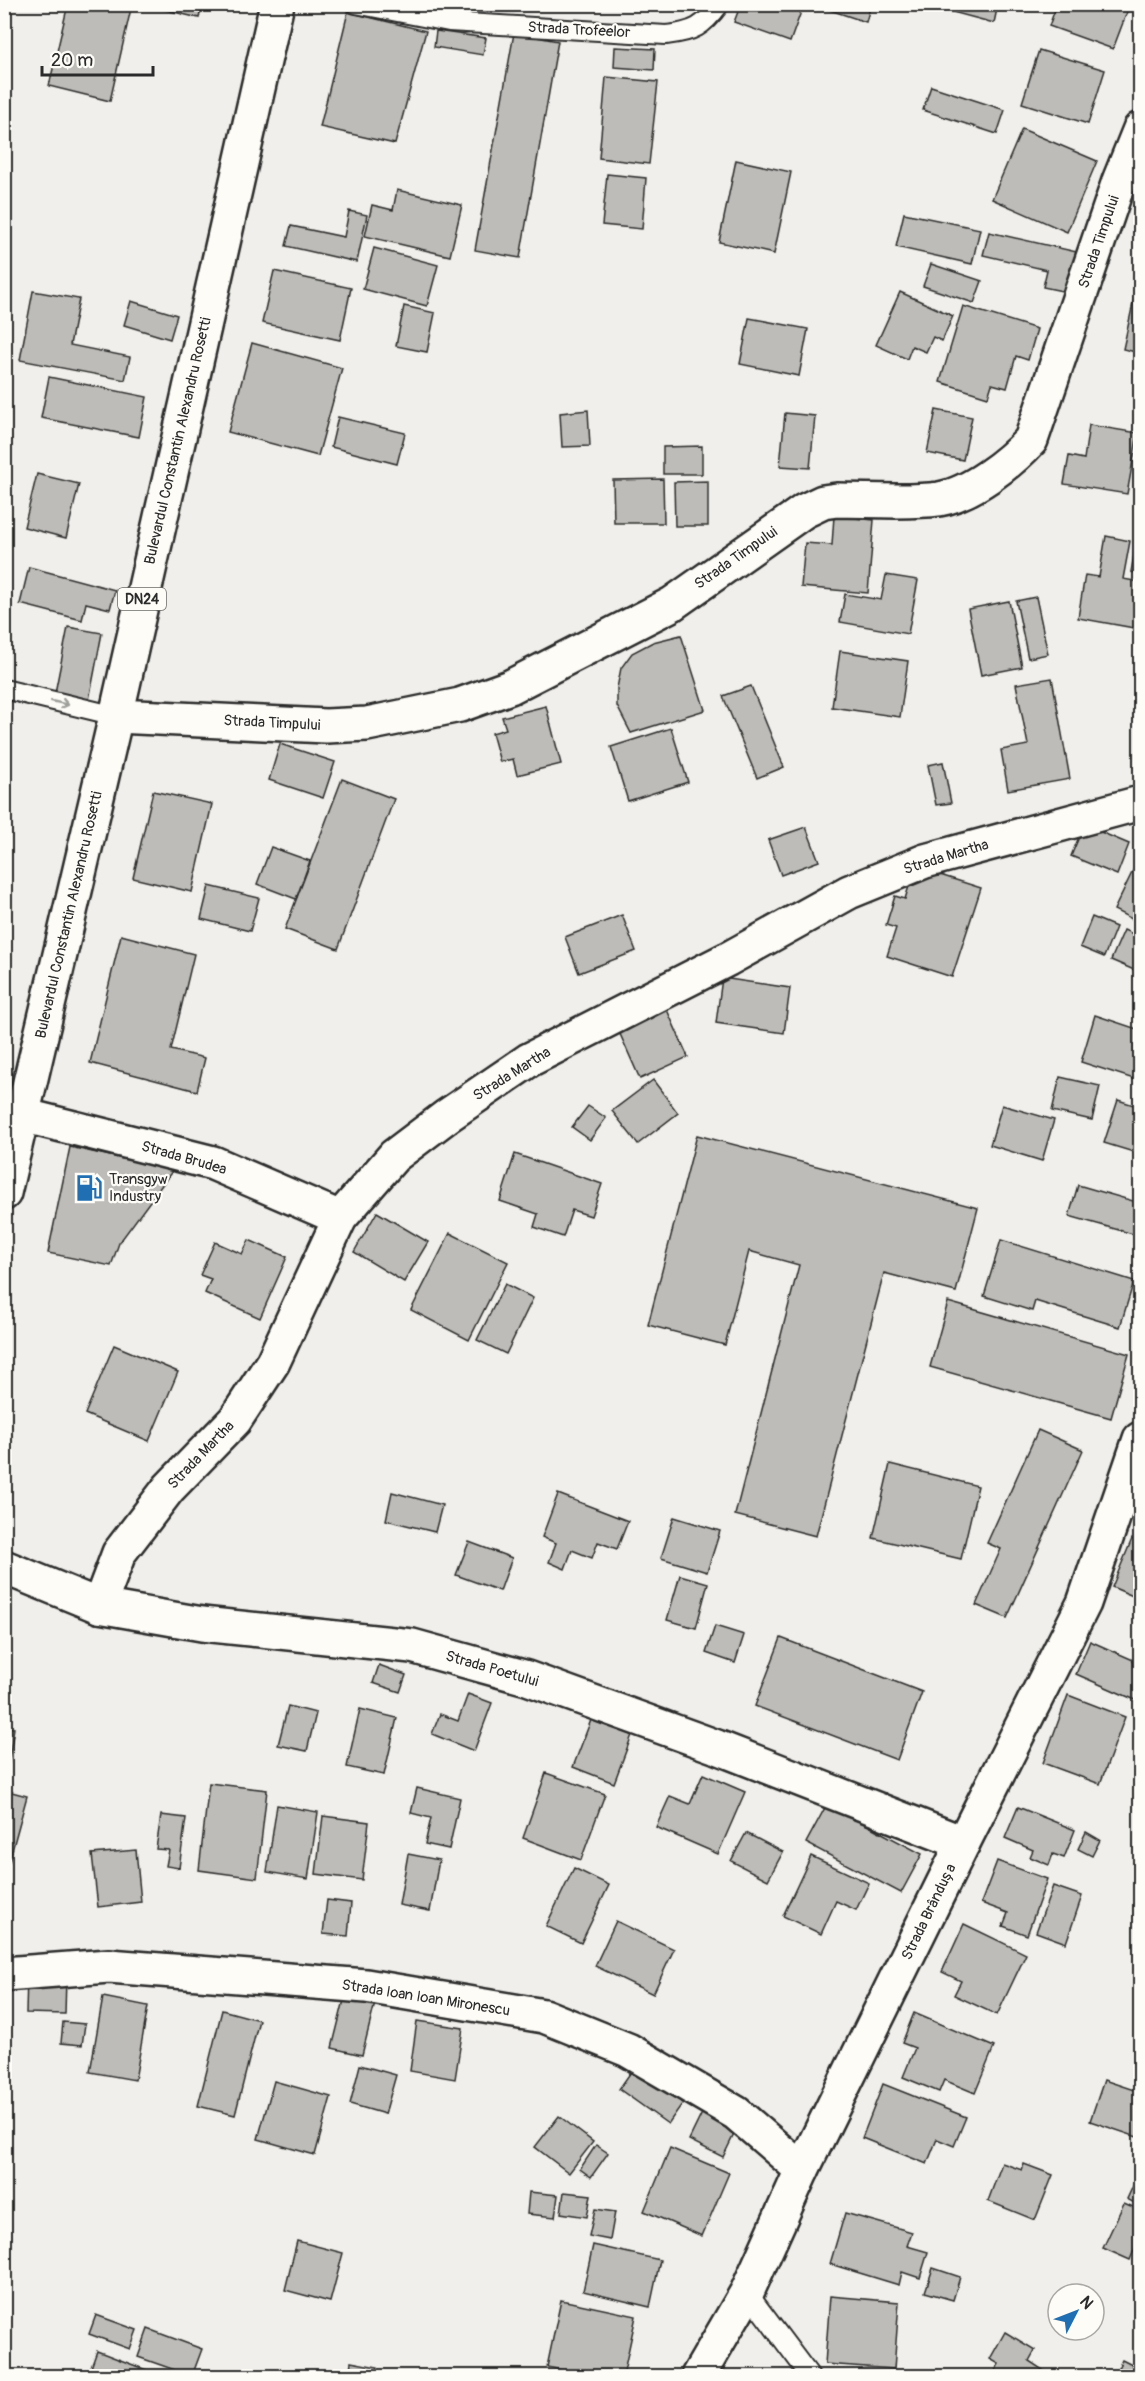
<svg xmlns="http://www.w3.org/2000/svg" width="1145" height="2381" font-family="Pangolin,sans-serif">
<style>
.building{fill:#bdbcb8;stroke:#2b2b2b;stroke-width:1.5}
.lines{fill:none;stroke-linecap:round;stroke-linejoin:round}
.lane-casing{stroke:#2b2b2b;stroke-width:22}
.street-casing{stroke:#2b2b2b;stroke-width:38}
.primary-casing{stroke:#2b2b2b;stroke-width:38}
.lane{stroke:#fdfcf7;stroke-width:18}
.street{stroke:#fdfcf7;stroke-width:33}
.primary{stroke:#fdfcf7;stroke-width:33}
.oneway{stroke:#9e9e9b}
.labels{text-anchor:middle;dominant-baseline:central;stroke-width:4.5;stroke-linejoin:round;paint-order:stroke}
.shield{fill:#fdfcf7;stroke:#6a6a68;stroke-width:1.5}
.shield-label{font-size:14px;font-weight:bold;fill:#2b2b2b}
.street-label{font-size:15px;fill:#2b2b2b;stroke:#fdfcf7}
.poi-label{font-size:15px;fill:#2b2b2b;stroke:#fdfcf7;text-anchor:start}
</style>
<rect width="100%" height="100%" fill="#f0efeb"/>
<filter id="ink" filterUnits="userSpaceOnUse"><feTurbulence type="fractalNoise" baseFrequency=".0167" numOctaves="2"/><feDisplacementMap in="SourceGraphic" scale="12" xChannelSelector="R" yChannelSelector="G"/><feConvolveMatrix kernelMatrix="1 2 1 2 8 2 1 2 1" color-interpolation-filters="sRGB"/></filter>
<g filter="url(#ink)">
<g class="building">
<polygon points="68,4 132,4 110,101 49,86"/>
<polygon points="141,4 202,4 199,18"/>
<polygon points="741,4 790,4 802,9 790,42 734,22"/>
<polygon points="832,4 871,4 866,22 830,10"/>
<polygon points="946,4 998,4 994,23 945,10"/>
<polygon points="1057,4 1130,4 1113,49 1049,26"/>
<polygon points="348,12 426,31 395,144 320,127"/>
<polygon points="436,31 486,38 483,55 434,47"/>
<polygon points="514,33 558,41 520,258 475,250"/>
<polygon points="615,47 655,49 654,70 614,67"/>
<polygon points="1039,50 1105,70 1088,124 1022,103"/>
<polygon points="606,77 658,82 649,164 599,158"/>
<polygon points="931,86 1005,110 997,134 923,110"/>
<polygon points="1022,129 1097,161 1067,232 992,199"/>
<polygon points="736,160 791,172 774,254 719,242"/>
<polygon points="607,174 646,178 642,229 602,225"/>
<polygon points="397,190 462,205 450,256 365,236 372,205 393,210"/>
<polygon points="349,211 367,215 357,262 286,246 291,226 344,237"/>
<polygon points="904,213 980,229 972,264 896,247"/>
<polygon points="989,232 1081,253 1072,293 1043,287 1047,270 983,255"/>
<polygon points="374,248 438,265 427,306 363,289"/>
<polygon points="931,264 982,281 974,303 923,286"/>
<polygon points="274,271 351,288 340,340 262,323"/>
<polygon points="33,291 79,299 70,345 130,357 125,380 20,360"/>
<polygon points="900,292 953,316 942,341 933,337 926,352 912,346 907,359 876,345"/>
<polygon points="1134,299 1140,301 1140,353 1123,349"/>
<polygon points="131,301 177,315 170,339 124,325"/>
<polygon points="404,306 435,313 427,352 396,346"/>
<polygon points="963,306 1037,329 1028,360 1016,356 1007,388 992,384 988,397 940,382"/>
<polygon points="749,318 808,329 799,376 740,364"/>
<polygon points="252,343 342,368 318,456 228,432"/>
<polygon points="49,377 147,397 139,437 41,418"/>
<polygon points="1140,385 1140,414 1135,412"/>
<polygon points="588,410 590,446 562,447 560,413"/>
<polygon points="936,410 972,417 963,460 927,453"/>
<polygon points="785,413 815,416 810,468 780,466"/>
<polygon points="338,417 405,433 397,464 331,447"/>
<polygon points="1089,425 1138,433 1127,494 1064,484 1069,456 1084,459"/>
<polygon points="702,446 702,474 663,474 663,447"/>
<polygon points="37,474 79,484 66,538 24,527"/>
<polygon points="663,479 664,523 614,523 613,480"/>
<polygon points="708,481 708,526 675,526 674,482"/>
<polygon points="834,516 874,520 868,593 801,587 805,543 832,545"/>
<polygon points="1139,526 1140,527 1140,574 1131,572"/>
<polygon points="1106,536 1130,541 1123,579 1140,582 1140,629 1078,618 1085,575 1099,577"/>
<polygon points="29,567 115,590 110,609 86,603 82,620 20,604"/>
<polygon points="886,575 918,580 908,634 840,622 845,594 881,600"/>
<polygon points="1036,597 1048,654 1028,658 1016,601"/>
<polygon points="1009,601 1022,667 981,675 968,609"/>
<polygon points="68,627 102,633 89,700 55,693"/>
<polygon points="681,635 705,710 631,733 617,706 617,688 621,668 632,653 653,642"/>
<polygon points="840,651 908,661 900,717 832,707"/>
<polygon points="1052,678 1070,779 1008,790 1001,750 1028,745 1016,684"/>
<polygon points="751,686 784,767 757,778 723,696"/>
<polygon points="546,706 561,764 517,775 513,759 500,762 492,733 506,729 502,717"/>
<polygon points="671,728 688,782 628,801 611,747"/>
<polygon points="280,744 335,762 323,798 269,780"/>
<polygon points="943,762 951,803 936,805 928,765"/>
<polygon points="342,779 394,799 338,949 285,929"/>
<polygon points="153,791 212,804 192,892 133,878"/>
<polygon points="1084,825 1129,844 1117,875 1071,856"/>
<polygon points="806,827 819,861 781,875 768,840"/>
<polygon points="271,847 310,861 296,899 257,884"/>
<polygon points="1140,856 1140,923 1114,910"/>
<polygon points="915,867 981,888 952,977 887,956 896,928 886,925 895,896 905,899"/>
<polygon points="209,886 259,898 250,931 201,919"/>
<polygon points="622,915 636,951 579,973 565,937"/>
<polygon points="1092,917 1116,927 1104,957 1080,947"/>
<polygon points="1124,930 1140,937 1140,955 1134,970 1111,960"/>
<polygon points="121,935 194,954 171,1050 205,1058 197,1091 90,1063"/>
<polygon points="722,978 790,988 784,1033 716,1023"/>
<polygon points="664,1003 688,1057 640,1079 616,1025"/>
<polygon points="1095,1015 1140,1030 1140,1081 1081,1062"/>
<polygon points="1060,1077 1100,1086 1092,1120 1052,1111"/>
<polygon points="653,1080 678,1113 638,1144 612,1111"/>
<polygon points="1118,1100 1140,1107 1140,1154 1104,1143"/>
<polygon points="1002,1105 1054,1120 1042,1161 990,1145"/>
<polygon points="588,1106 606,1118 590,1140 572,1127"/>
<polygon points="697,1135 978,1208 956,1292 884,1273 816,1536 735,1515 799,1265 749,1251 725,1345 648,1325"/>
<polygon points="70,1147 173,1170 119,1243 111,1266 48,1253"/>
<polygon points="515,1154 602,1184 591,1216 572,1210 563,1237 534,1227 538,1214 500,1201"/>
<polygon points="1078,1185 1140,1203 1140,1236 1069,1216"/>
<polygon points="377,1212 428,1242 404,1282 354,1252"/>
<polygon points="450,1233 508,1262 469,1340 411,1310"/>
<polygon points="249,1240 287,1257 260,1318 205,1293 211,1279 200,1275 215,1242 242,1254"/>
<polygon points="1001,1240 1134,1281 1120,1327 1035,1301 1032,1311 984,1296"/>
<polygon points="505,1284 533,1298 506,1354 477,1340"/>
<polygon points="948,1302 1129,1354 1111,1418 930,1367"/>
<polygon points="114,1345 178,1372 149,1441 85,1414"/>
<polygon points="1038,1430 1083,1450 1007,1618 976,1605 1001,1549 987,1543"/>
<polygon points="890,1464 978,1486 961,1559 873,1538"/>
<polygon points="392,1492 442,1505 435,1532 386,1520"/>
<polygon points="558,1494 628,1521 617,1549 598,1542 592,1558 572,1550 565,1569 549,1562 556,1543 542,1537"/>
<polygon points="674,1517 720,1531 707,1572 661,1558"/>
<polygon points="1132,1539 1140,1543 1140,1599 1112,1587"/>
<polygon points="469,1542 512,1558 500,1591 456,1575"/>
<polygon points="680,1575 708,1583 696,1628 667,1620"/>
<polygon points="715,1626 744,1635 735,1663 706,1653"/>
<polygon points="781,1638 922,1692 897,1760 755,1706"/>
<polygon points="1090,1641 1140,1663 1140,1702 1076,1674"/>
<polygon points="379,1665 406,1675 400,1692 373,1683"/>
<polygon points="468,1694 492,1703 474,1751 432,1734 440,1714 458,1721"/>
<polygon points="1068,1695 1125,1717 1100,1784 1043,1763"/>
<polygon points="288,1706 316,1713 307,1751 278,1745"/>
<polygon points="360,1709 397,1718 384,1775 347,1767"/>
<polygon points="591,1720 632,1735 614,1783 573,1767"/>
<polygon points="4,1727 14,1728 6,1779 4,1779"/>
<polygon points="546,1773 605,1794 581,1860 523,1838"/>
<polygon points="703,1774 745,1792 718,1854 656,1827 670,1796 690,1804"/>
<polygon points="209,1783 267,1790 257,1878 199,1870"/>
<polygon points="417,1788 460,1798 449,1849 425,1844 431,1818 411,1813"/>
<polygon points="4,1790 27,1796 4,1880"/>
<polygon points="827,1804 922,1854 901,1893 806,1843"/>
<polygon points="277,1805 318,1812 308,1879 267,1872"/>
<polygon points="1018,1807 1075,1830 1064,1858 1053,1854 1049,1865 1030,1857 1033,1850 1005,1838"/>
<polygon points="161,1815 186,1818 179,1868 166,1866 169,1850 156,1849"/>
<polygon points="323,1816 369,1822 362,1880 316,1874"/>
<polygon points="1086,1832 1100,1840 1092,1856 1078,1849"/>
<polygon points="746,1833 783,1852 768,1880 731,1861"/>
<polygon points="136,1850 141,1902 98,1907 92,1854"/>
<polygon points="408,1854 439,1860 430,1911 399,1905"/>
<polygon points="811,1856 869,1883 856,1910 836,1901 821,1934 783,1916"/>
<polygon points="997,1861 1047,1879 1027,1935 1003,1926 1008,1913 981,1903"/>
<polygon points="574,1868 609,1885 581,1943 546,1926"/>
<polygon points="1053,1886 1082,1896 1066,1943 1036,1932"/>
<polygon points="327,1900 351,1903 348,1936 323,1934"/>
<polygon points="616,1921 674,1949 653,1994 595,1966"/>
<polygon points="964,1924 1026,1954 997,2015 954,1995 961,1981 942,1972"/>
<polygon points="27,1976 66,1977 65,2014 26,2013"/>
<polygon points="347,1988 377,1995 362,2055 332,2048"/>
<polygon points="103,1997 148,2006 135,2080 90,2072"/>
<polygon points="222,2010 259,2020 235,2115 198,2106"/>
<polygon points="914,2013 994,2047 975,2093 944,2080 939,2092 903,2077 915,2048 902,2043"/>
<polygon points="417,2021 463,2028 455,2079 410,2071"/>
<polygon points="63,2022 85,2024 82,2045 61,2043"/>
<polygon points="640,2059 689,2094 668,2124 619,2089"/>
<polygon points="360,2065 396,2075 385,2114 350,2104"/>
<polygon points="1104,2080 1140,2092 1140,2138 1090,2121"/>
<polygon points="274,2081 331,2097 315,2155 258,2139"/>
<polygon points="883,2084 966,2117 954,2146 937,2139 927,2164 862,2138"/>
<polygon points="706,2105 740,2122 723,2157 689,2140"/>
<polygon points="559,2116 593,2142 569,2173 535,2147"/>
<polygon points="596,2145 608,2153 591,2177 580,2169"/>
<polygon points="670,2148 729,2173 702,2236 644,2211"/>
<polygon points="1002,2163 1022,2170 1024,2164 1053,2175 1035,2220 988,2201"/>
<polygon points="1140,2171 1140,2206 1127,2199"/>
<polygon points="529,2192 558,2195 555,2217 527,2214"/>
<polygon points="564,2192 591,2195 587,2217 561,2213"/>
<polygon points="1124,2203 1140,2210 1140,2236 1130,2260 1103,2248"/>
<polygon points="595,2209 615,2212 610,2240 589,2236"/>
<polygon points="845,2213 912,2232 907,2246 928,2252 920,2278 902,2272 899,2285 830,2264"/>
<polygon points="297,2241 343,2253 330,2302 285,2290"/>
<polygon points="593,2245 660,2260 650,2307 583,2291"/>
<polygon points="933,2268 960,2277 953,2300 925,2292"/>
<polygon points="830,2296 899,2302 894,2369 825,2364"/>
<polygon points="561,2300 636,2316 623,2376 592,2376 547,2367"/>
<polygon points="96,2315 137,2330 130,2349 89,2334"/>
<polygon points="148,2329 202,2349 192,2376 138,2357"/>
<polygon points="1005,2332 1035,2350 1029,2361 1052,2376 992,2376 999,2364 990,2359"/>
<polygon points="97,2351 162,2376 88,2376"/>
<polygon points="1122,2360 1140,2369 1140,2376 1114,2376"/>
<polygon points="351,2362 378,2367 376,2376 349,2376"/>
</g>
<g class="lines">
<defs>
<g id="lane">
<path d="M356 4 449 22 666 35C694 32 703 27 720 4"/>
<polyline points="4,689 116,716"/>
<polyline points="747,2292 810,2376"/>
</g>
<g id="street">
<path d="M116 716 326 726 367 724 460 705 510 687 672 604 804 511 823 502 837 500C868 500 909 503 939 499 970 494 1010 463 1031 440L1119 181 1140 129"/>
<polyline points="22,1115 213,1163 340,1218"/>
<polyline points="4,1567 99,1606 202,1624 412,1646 527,1678 717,1747 963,1843"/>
<polyline points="99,1606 119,1553 169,1488 235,1420 273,1362 340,1218 394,1156 447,1116 529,1060 728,959 849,892 925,861 1140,803"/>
<polyline points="4,1974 109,1966 366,1986 544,2016 628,2050 736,2113 802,2170"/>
<polyline points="698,2376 747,2292 802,2170 963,1843 1084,1603 1140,1439"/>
</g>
<polyline id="primary" points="4,1193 116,716 277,4"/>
</defs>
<use href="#lane" class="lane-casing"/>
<use href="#street" class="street-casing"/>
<use href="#primary" class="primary-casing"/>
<use href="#lane" class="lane"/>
<use href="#street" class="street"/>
<use href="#primary" class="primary"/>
</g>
<defs><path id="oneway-shaft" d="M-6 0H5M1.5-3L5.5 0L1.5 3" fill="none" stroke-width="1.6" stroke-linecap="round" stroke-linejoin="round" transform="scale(1.5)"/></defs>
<use class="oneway" href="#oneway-shaft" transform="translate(60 703) rotate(13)"/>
</g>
<defs>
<symbol id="fuel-bare" viewBox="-9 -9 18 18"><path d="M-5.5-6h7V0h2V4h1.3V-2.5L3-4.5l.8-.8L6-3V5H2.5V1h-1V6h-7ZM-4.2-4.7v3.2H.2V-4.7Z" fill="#1f6fb2" stroke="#fdfcf7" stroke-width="2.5" paint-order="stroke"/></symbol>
</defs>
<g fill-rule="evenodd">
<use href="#fuel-bare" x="70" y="1169" width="38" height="38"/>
</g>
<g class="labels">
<rect class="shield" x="118" y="588" width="48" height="22" rx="4.5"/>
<g class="shield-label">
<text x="142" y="599">DN24</text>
</g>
<g class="street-label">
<text transform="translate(579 30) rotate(3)">Strada Trofeelor</text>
<text transform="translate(1099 242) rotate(-71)">Strada Timpului</text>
<text transform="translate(178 441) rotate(-77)">Bulevardul Constantin Alexandru Rosetti</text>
<text transform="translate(736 558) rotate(-35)">Strada Timpului</text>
<text transform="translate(272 723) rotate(3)">Strada Timpului</text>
<text transform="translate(946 857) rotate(-17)">Strada Martha</text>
<text transform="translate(69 915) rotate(-77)">Bulevardul Constantin Alexandru Rosetti</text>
<text transform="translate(512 1074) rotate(-32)">Strada Martha</text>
<text transform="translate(184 1158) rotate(16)">Strada Brudea</text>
<text transform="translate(201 1455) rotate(-46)">Strada Martha</text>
<text transform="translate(492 1669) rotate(16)">Strada Poetului</text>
<text transform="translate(929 1912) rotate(-64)">Strada Brândușa</text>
<text transform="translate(426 1998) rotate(9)">Strada Ioan Ioan Mironescu</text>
</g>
<g class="poi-label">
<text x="109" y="1179">Transgyw<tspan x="109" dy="17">Industry</tspan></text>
</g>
</g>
<rect width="1145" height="2381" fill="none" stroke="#fdfcf7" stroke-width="24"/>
<rect x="12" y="12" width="1121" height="2357" fill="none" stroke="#2b2b2b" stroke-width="2" filter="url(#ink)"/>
<g transform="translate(1076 2312) rotate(48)"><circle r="28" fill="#fdfcf7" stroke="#a9a8a5" stroke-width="1.5"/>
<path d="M0-4.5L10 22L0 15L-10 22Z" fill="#1f6fb2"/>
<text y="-9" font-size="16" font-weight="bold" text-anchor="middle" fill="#2b2b2b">N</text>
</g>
<path d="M42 66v9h111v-9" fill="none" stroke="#2b2b2b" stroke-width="3"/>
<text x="51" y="66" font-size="18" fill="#2b2b2b" stroke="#fdfcf7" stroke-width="4.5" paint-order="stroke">20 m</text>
</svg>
